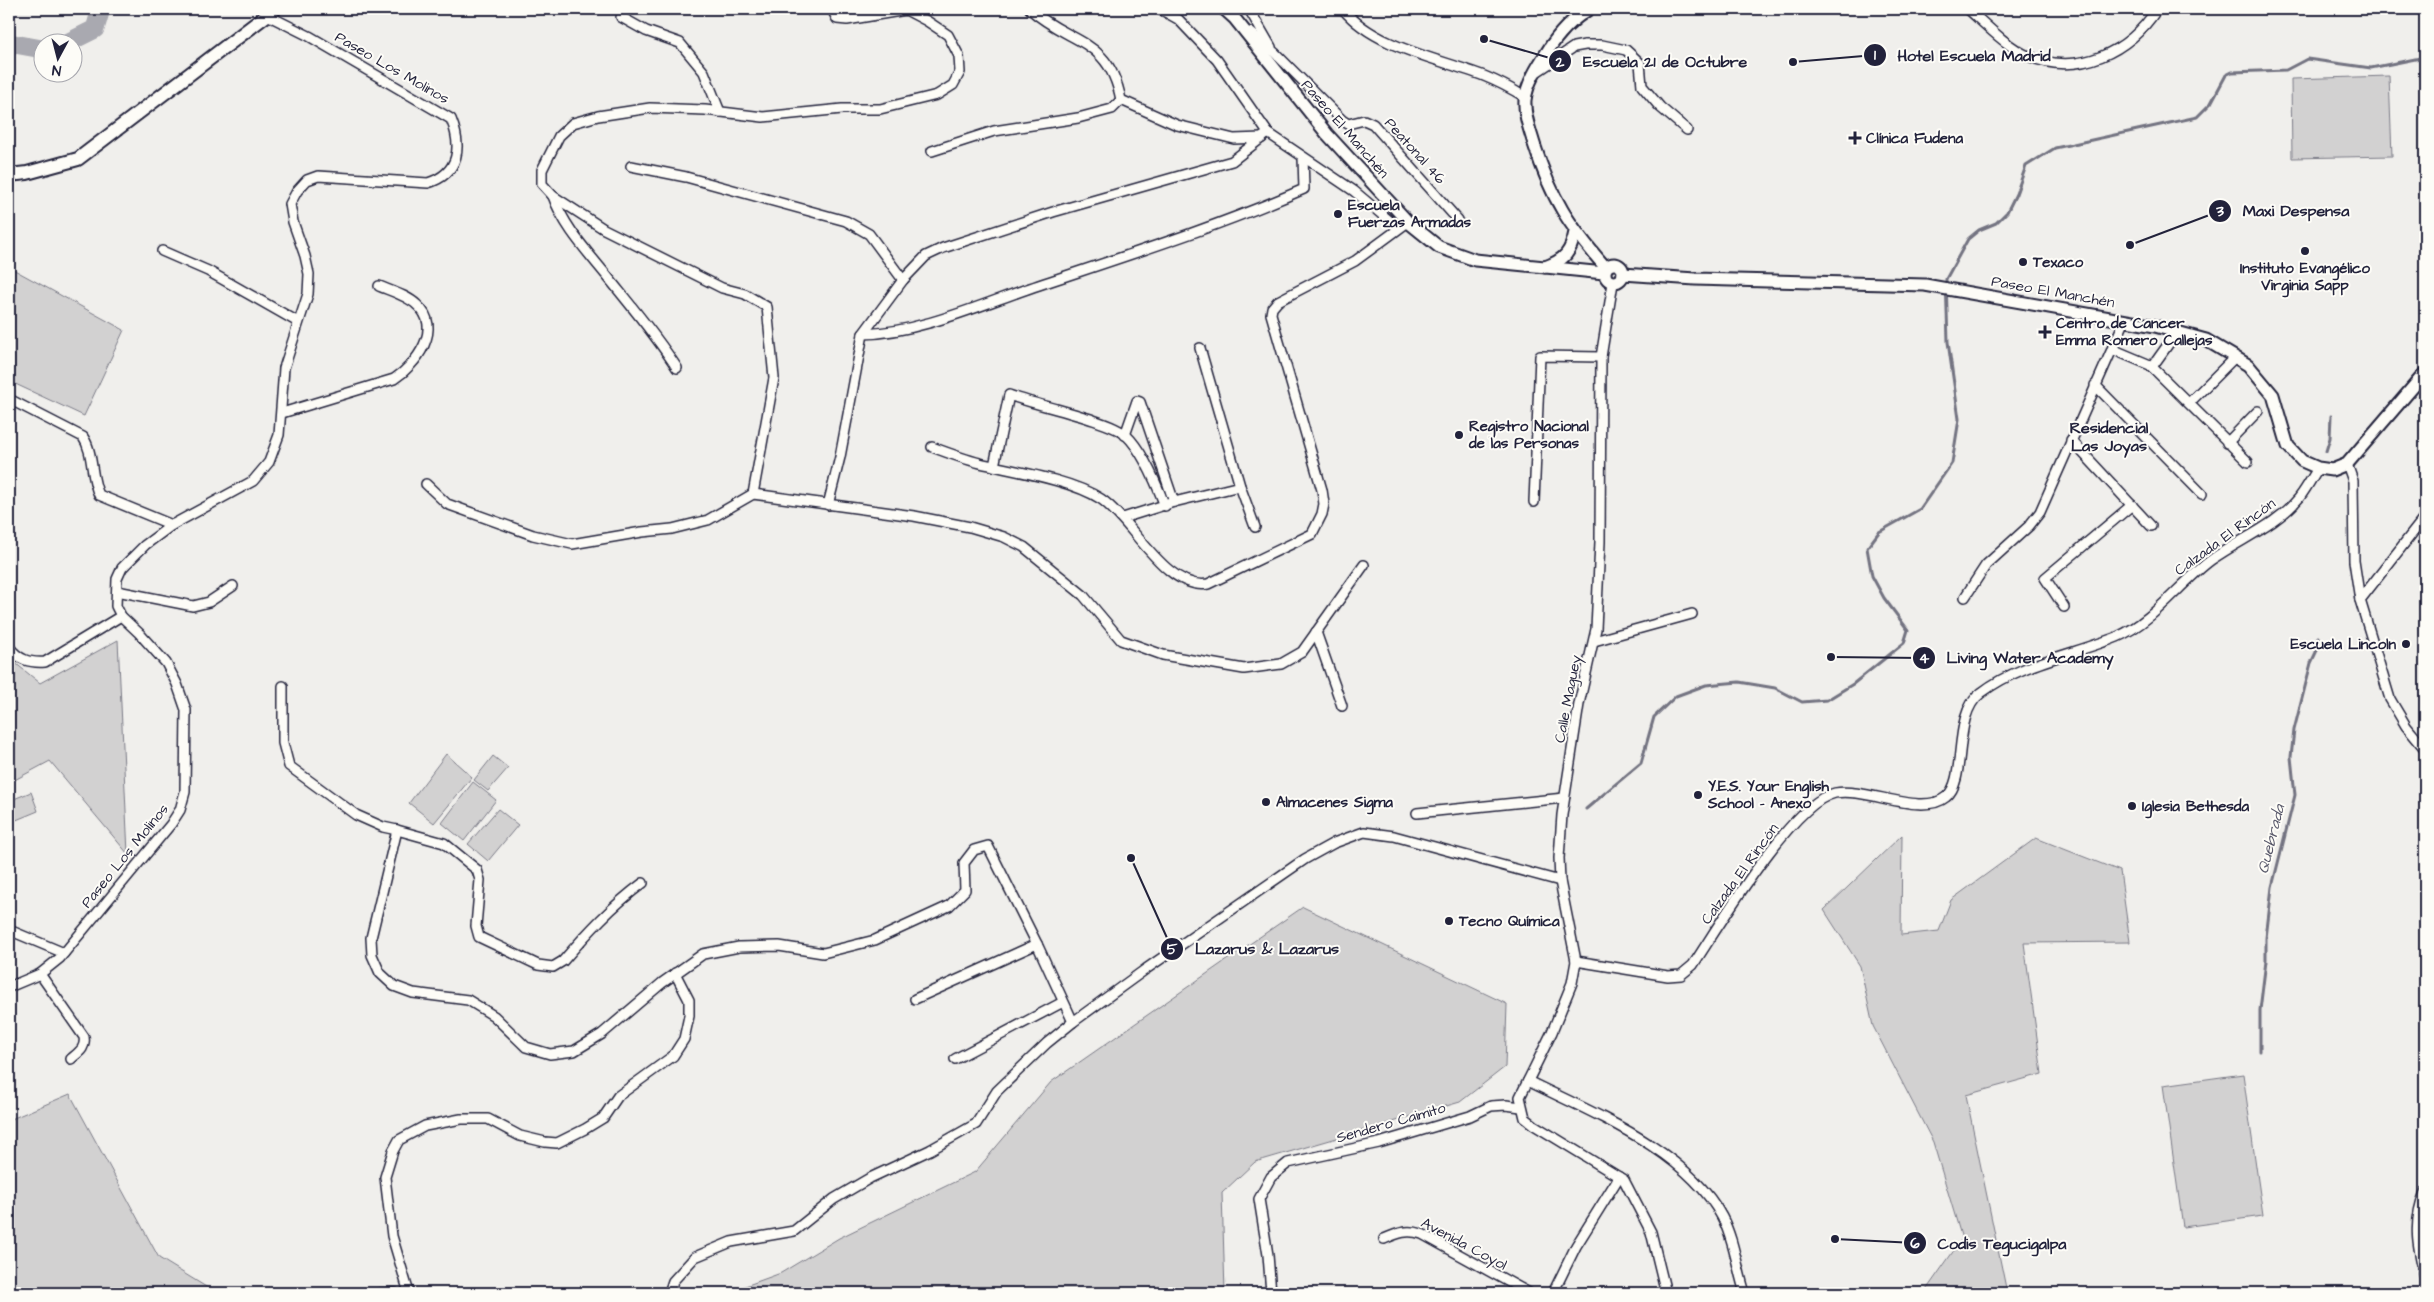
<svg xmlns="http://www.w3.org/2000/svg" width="2434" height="1302" font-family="'Architects Daughter',sans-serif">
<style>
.green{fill:#d2d1d1;stroke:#7a7a86}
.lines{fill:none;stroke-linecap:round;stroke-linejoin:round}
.stream{stroke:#737381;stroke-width:3}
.river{stroke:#a9a9b0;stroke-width:19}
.minor-casing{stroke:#22223b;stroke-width:12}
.tertiary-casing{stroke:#22223b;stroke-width:15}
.secondary-casing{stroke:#22223b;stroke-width:16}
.minor{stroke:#fdfcf7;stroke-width:9}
.tertiary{stroke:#fdfcf7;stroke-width:11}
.secondary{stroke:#fdfcf7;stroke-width:12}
.poi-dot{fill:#22223b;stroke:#fdfcf7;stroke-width:2}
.labels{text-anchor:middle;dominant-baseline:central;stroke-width:4;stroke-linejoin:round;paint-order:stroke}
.street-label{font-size:15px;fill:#22223b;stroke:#fdfcf7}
.poi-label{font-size:15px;font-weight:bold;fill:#22223b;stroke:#fdfcf7;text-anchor:start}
.neighbourhood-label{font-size:16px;font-weight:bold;fill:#22223b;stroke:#fdfcf7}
.water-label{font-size:16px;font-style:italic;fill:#58586a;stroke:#fdfcf7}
.leader{fill:none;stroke:#22223b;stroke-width:2}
.callout-dot{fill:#22223b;stroke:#fdfcf7;stroke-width:2}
.mark-label{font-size:15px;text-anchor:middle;font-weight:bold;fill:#fff}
.callout-label{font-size:16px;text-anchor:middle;font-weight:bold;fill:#22223b;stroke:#fdfcf7;stroke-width:4;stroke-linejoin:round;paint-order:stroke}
</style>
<rect width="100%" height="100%" fill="#f0efec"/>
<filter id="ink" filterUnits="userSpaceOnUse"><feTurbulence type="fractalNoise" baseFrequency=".02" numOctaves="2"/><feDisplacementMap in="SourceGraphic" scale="10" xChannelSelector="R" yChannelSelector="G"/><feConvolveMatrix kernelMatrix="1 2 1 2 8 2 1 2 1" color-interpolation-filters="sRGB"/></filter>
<g filter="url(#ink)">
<g class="green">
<polygon points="2389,76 2392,156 2292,158 2291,79"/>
<polygon points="9,267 124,330 84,416 9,381"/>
<polygon points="118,640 128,854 50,761 9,783 9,658 40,683"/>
<polygon points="446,754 472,777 434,823 409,803"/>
<polygon points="493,756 508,768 488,791 474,780"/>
<polygon points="473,782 496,800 464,841 442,823"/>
<polygon points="31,792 38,811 9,823 9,801"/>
<polygon points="498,809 518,825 488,861 468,844"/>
<polygon points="1902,835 1901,935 1939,931 1951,900 2036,838 2120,871 2130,942 2024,943 2042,1074 1966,1095 2007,1293 1924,1293 1962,1239 1933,1142 1873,1026 1860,966 1824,910"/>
<polygon points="1303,907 1507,1004 1505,1067 1460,1102 1255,1162 1222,1193 1225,1293 726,1293 781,1273 839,1238 975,1172 1051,1082"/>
<polygon points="2243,1074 2263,1216 2183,1227 2163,1085"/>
<polygon points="70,1094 159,1258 216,1293 9,1293 9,1120"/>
</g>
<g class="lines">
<g class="stream">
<polyline points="2326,451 2330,438 2331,416"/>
<polyline points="1586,809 1641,763 1654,717 1676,696 1706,685 1739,682 1775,688 1802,702 1827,700 1853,684 1904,643 1908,630 1884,598 1872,576 1867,548 1879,532 1920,509 1952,463 1959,419 1948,342 1946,279 1968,239 1979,230 1996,223 2007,212 2016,194 2026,166 2055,148 2197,117 2211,103 2226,75 2232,72 2286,70 2307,59 2371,68 2425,57"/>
<polyline points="2260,1051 2260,1010 2266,961 2266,938 2272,887 2295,795 2291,757 2294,730 2311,663 2319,646 2318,637"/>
</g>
<g class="river">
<polyline points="69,42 95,29 101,9"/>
<polyline points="9,43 42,49"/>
</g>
<defs>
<g id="minor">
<path d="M1030 9C1070 45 1109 37 1121 100L1177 125 1234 139 1262 138"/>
<polyline points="1160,9 1178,19 1217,60 1268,133 1354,191 1398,228"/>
<polyline points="1249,9 1271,47"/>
<path d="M1343 9C1375 48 1438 58 1484 76 1499 82 1512 89 1525 97"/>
<path d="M1968 9C1986 25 2006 46 2028 56 2079 77 2129 52 2157 9"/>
<polyline points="621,17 646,31 680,43 704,72 720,112"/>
<polyline points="1250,32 1275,53 1342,120 1348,124 1364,120 1373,124 1458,220"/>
<polyline points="1535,73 1574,47 1585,45 1602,45 1626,50 1640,63 1642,86 1660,107 1687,130"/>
<polyline points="932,151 994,131 1078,118 1112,109 1121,100"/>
<polyline points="631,166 686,177 846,221 869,234 903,280"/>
<path d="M553 196C564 227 586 250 607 276 631 306 656 335 677 368"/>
<polyline points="162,251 208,271 298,322"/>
<polyline points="1613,283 1601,357 1600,542 1596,629 1579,704 1562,815 1559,858 1560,881 1576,961 1572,983 1552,1032 1520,1097 1525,1118 1534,1125 1624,1180 1651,1232 1666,1293"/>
<path d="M863 334C917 333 978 306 1030 288 1122 257 1215 228 1304 189L1303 157"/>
<polyline points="1200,348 1240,486 1255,527"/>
<polyline points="2112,349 2150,365 2248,462"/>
<polyline points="2152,367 2177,332"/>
<polyline points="2095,385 2202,494"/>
<path d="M9 399 83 437C94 453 90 476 99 495L172 525"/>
<polyline points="2189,403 2235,357"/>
<path d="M282 413 394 379C416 365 444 328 417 305 408 296 391 291 379 286"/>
<polyline points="1125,435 1137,401 1140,402 1174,502"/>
<polyline points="2071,440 2151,526"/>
<polyline points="2227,443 2258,411"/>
<path d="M932 447C948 453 964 459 980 463 1014 471 1072 480 1101 499 1132 520 1166 591 1208 584L1312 534 1322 514 1324 504 1322 490 1271 314 1272 308 1278 301 1355 261 1408 222"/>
<polyline points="2347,464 2353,481 2354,561 2360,600 2390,699 2406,726 2425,749"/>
<path d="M994 466 1009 395C1035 405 1109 420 1126 435 1143 451 1157 485 1165 506"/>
<polyline points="426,484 447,504 533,535 572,544 642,532 672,529 708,520 753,494 914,516 970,527 1004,537 1024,547 1083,595 1121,640 1163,655 1244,669 1281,664 1302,652 1364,565"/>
<polyline points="753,494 774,378 767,307 745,294 722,288 604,229 553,196 542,184 542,170 559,136 573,123 598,116 650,108 705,110 763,117 842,109 880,109 937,95 953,85 960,72 959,56 948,35 927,21 906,10 847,20 837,19 832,9"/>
<polyline points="1534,502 1540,356 1601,357"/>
<polyline points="828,505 840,457 863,334 903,280 926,256 943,248 1053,212 1232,161 1268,133"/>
<polyline points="1123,518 1174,502 1240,486"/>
<polyline points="117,591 193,606 209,602 233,586"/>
<polyline points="1965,597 1986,565 2029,526 2040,512 2125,320"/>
<polyline points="2360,600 2425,517"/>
<polyline points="2064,607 2045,578 2132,505"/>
<polyline points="1316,632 1342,706"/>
<polyline points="1594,641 1692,614"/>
<path d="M9 647C19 660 29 663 45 662L121 616"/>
<polyline points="283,686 283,743 289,766 356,815 383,827 397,830"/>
<polyline points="1417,813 1564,798"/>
<path d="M643 883C612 906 588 932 563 961L553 967 538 965 479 937 476 926 480 880 477 870 444 843 397 830 371 938 372 955 380 973 394 986 413 993 468 1000 494 1016 526 1047 550 1054 574 1051 602 1034 662 983 703 954 739 947 779 946 823 953 875 940 949 906 965 890 964 863 974 850 988 846 1037 944 1073 1022"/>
<polyline points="9,930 64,953"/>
<path d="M1576 961 1668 976 1681 975 1693 965C1719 926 1792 802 1835 793 1866 787 1922 817 1946 797 1968 780 1951 715 1981 693 2020 663 2072 655 2117 637 2153 622 2180 583 2211 560 2240 539 2276 526 2299 498 2306 489 2312 478 2318 468"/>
<path d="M40 974 84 1037C86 1048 79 1052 71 1059"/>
<path d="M9 987 40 974 60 958 171 824 180 810 185 792 186 710 177 684 166 663 139 633 121 616 116 606 117 579 122 568 145 545 172 525 253 481 269 462 279 435 284 368 308 294 309 274 305 256 293 222 290 204 297 191 307 180 318 176 428 183C460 173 462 146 451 119L309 36 267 15"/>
<polyline points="915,999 1037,944"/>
<polyline points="955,1059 1063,1002"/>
<path d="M1528 1081C1592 1113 1687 1150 1722 1217 1734 1240 1737 1268 1745 1293"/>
<path d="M2425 1192C2412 1223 2418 1247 2425 1278"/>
<path d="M1384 1239C1398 1233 1407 1229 1422 1234L1529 1293"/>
<polyline points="380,1293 395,1293"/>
<polyline points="409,1293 392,1236 385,1177 393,1151 399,1140 425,1126 461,1119 488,1119 520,1136 545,1142 557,1143 585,1129 603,1118 618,1096 673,1056 684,1039 689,1016 689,1000 675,973"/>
<polyline points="669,1293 673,1281 695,1257 731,1242 794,1231 834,1199 870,1178 930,1150 976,1124 997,1091 1047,1043 1073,1022 1146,969 1305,859 1334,843 1364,832 1394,836 1560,881"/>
<polyline points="1271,1293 1268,1255 1259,1199 1271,1177 1288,1163 1379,1143 1470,1116 1491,1106 1506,1105 1521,1107"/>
<polyline points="1553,1293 1576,1246 1619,1177"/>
</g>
<g id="tertiary">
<polyline points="1224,9 1235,19 1327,134 1408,222 1439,247 1475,260 1604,273"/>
<path d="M1589 9C1571 20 1558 34 1547 52 1538 66 1527 83 1525 100 1524 116 1530 130 1534 144 1552 200 1568 224 1606 268"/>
<circle cx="1614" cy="273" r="9"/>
<path d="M1545 267C1565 260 1571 252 1575 232"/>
<polyline points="1623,274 1695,279 1925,285 2155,326 2206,340 2248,365 2273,395 2288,446 2302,461 2318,468 2332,470 2347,464 2425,373"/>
</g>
<polyline id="secondary" points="9,175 27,173 78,159 275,9"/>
</defs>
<use href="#minor" class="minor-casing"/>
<use href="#tertiary" class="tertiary-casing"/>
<use href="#secondary" class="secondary-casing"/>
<use href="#minor" class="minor"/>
<use href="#tertiary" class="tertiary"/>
<use href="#secondary" class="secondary"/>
</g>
</g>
<g class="poi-dot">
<path d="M1852.5 130.5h5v5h5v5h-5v5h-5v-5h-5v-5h5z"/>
<circle cx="1338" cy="214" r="5"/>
<circle cx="2305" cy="251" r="5"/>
<circle cx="2023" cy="262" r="5"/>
<path d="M2042.5 324.5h5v5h5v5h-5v5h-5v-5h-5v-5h5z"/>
<circle cx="1459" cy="435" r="5"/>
<circle cx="2406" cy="644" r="5"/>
<circle cx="1698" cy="795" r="5"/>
<circle cx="1266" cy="802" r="5"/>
<circle cx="2132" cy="806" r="5"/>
<circle cx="1449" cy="921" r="5"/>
</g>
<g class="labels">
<g class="street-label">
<text transform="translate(392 68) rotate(30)">Paseo Los Molinos</text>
<text transform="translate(1345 129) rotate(49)">Paseo El Manchén</text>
<text transform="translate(1415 151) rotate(48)">Peatonal 46</text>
<text transform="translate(2053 292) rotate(10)">Paseo El Manchén</text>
<text transform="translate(2225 537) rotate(-36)">Calzada El Rincón</text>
<text transform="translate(1568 699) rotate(-79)">Calle Maguey</text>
<text transform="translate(125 856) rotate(-51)">Paseo Los Molinos</text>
<text transform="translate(1740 874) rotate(-54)">Calzada El Rincón</text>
<text transform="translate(1391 1123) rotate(-16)">Sendero Caimito</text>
<text transform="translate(1464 1244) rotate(28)">Avenida Coyol</text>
</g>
<g class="poi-label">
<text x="1866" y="138">Clínica Fudena</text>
<text x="1348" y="205">Escuela<tspan x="1348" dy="17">Fuerzas Armadas</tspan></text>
<text x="2033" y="262">Texaco</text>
<text x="2305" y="268" text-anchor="middle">Instituto Evangélico<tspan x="2305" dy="17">Virginia Sapp</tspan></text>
<text x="2056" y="323">Centro de Cancer<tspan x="2056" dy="17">Emma Romero Callejas</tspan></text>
<text x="1469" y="426">Registro Nacional<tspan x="1469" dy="17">de las Personas</tspan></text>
<text x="2396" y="644" text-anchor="end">Escuela Lincoln</text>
<text x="1708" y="786">Y.E.S. Your English<tspan x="1708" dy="17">School - Anexo</tspan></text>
<text x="1276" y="802">Almacenes Sigma</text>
<text x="2142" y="806">Iglesia Bethesda</text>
<text x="1459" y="921">Tecno Química</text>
</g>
<g class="neighbourhood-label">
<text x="2109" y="428">Residencial<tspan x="2109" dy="18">Las Joyas</tspan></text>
</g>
<g class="water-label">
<text transform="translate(2271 839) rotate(-76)">Quebrada</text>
</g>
</g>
<path class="leader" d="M1793 62L1875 55M1484 39L1560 61M2130 245L2220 211M1831 657L1924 658M1131 858L1172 949M1835 1239L1915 1243"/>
<g class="callout-dot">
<circle cx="1793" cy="62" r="5"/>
<circle cx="1484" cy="39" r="5"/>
<circle cx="2130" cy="245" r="5"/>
<circle cx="1831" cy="657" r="5"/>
<circle cx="1131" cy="858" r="5"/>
<circle cx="1835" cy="1239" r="5"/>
<circle cx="1875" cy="55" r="12"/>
<circle cx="1560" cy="61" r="12"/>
<circle cx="2220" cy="211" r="12"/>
<circle cx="1924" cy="658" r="12"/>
<circle cx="1172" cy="949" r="12"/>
<circle cx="1915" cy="1243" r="12"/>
</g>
<g class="mark-label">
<text x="1875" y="60">1</text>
<text x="1560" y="67">2</text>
<text x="2220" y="216">3</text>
<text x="1924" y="663">4</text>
<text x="1172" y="954">5</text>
<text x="1915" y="1248">6</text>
</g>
<g class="callout-label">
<text x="1974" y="61">Hotel Escuela Madrid</text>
<text x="1665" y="67">Escuela 21 de Octubre</text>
<text x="2296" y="216">Maxi Despensa</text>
<text x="2030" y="663">Living Water Academy</text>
<text x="1267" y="954">Lazarus &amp; Lazarus</text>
<text x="2002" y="1249">Codis Tegucigalpa</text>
</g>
<rect width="2434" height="1302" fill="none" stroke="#fdfcf7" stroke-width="30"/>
<rect x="15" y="15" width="2404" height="1272" fill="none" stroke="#22223b" stroke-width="2" filter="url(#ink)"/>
<g transform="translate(58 58) rotate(187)"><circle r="24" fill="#fdfcf7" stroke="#a5a5ac"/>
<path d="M0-4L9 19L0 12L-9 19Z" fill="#22223b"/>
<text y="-8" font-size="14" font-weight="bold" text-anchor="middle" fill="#22223b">N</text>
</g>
</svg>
